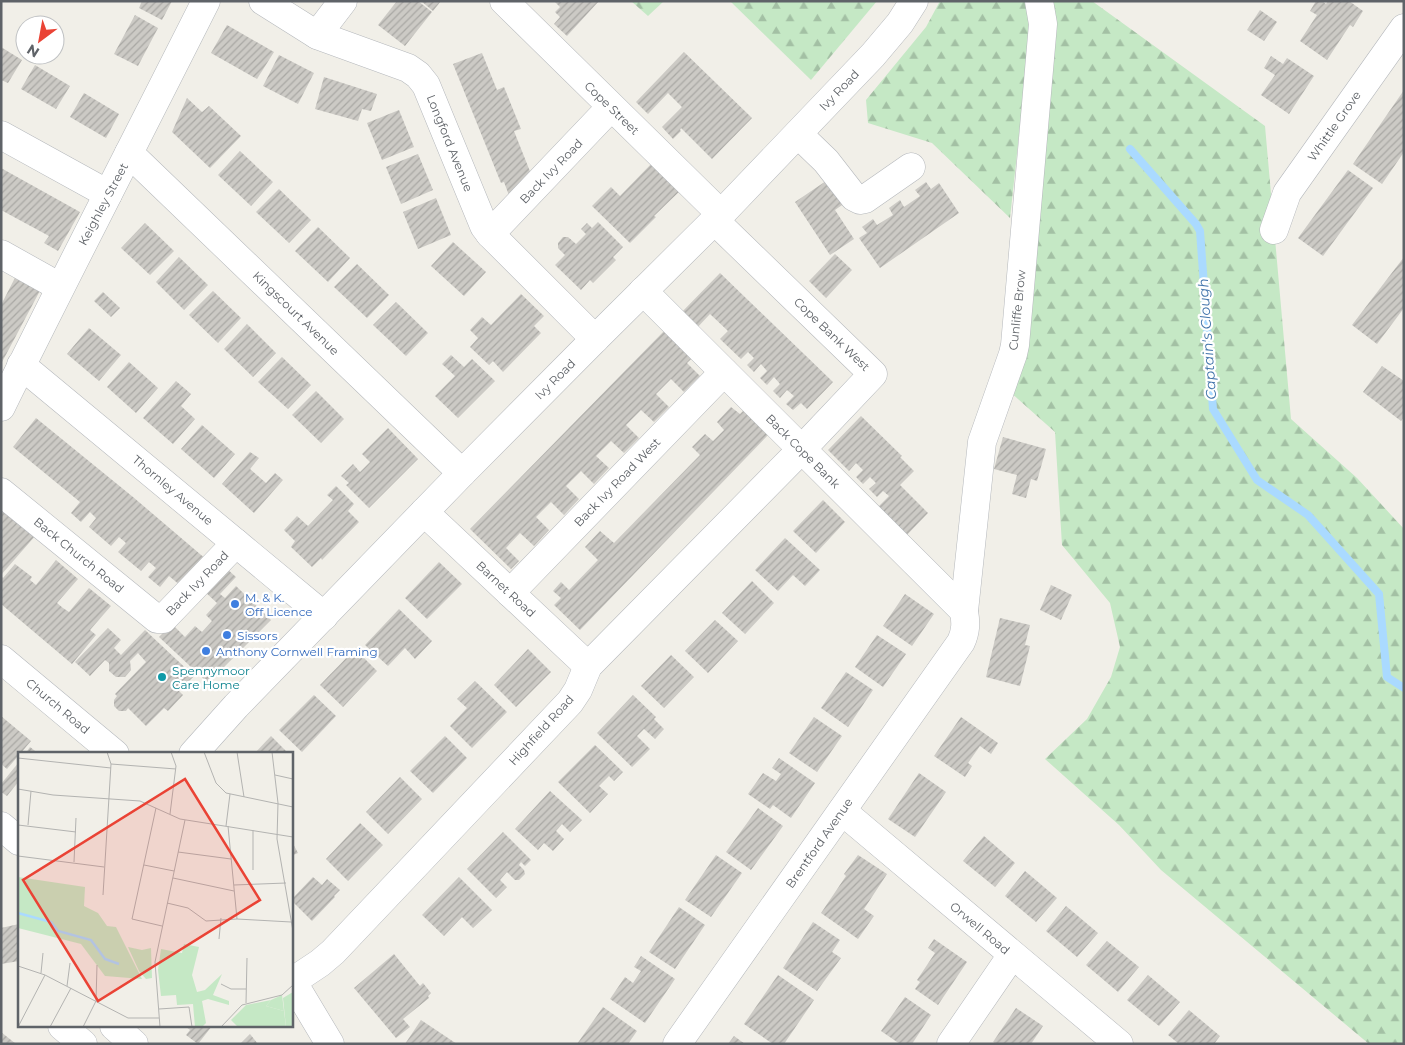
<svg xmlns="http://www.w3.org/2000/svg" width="1405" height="1045" font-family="Montserrat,sans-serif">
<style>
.forest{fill:url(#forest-firs)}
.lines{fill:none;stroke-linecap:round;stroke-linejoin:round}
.stream{stroke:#aadaff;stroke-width:8}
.building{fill:url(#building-hatch)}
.minor-casing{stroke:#b5b8bc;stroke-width:29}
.minor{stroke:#fff;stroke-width:28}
.shop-dot{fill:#3f7fe0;stroke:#fff;stroke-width:2}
.culture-dot{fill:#0f9aa8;stroke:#fff;stroke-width:2}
.labels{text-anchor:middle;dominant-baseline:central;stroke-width:4.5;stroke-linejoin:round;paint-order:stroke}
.street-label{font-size:12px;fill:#5f6368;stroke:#fff}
.shop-label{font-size:12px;fill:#366cbe;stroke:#fff;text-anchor:start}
.culture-label{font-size:12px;fill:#0d838f;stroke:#fff;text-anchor:start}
.water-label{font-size:14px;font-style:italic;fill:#4174aa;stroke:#fff}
.inset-river{fill:none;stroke:#aadaff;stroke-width:2.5}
.inset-road{fill:none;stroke:#b3b3b1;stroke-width:1}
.view{fill:#ea4335;fill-opacity:0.15;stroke:#ea4335;stroke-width:2.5}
.inset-edge{fill:none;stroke:#5f6368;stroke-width:2.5}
</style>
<defs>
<pattern id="forest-firs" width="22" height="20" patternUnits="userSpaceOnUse" patternTransform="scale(1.25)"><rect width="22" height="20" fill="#c5e8c5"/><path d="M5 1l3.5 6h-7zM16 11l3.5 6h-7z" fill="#a3c0a4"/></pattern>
<pattern id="building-hatch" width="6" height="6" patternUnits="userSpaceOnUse" patternTransform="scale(1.25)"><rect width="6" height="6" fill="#cccac5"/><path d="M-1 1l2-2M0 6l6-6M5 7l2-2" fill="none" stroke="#a9a8a4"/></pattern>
</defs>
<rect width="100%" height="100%" fill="#f1efe8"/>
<g class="forest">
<polygon points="631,1 664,1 648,16"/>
<polygon points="730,1 877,1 811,80"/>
<polygon points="940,1 1028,1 1031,25 1010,218 932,143 868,123 866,100 926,27"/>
<polygon points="1046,1 1092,1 1265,126 1291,419 1357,478 1404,529 1404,1044 1369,1044 1161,870 1119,825 1045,759 1087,719 1111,677 1120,647 1110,603 1062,545 1055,432 1008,390"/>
</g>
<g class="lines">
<polyline class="stream" points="1130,149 1196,224 1200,231 1213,409 1257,480 1308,515 1379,594 1387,677 1404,688"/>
</g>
<g class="building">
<polygon points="142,1 172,1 162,20 139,8"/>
<polygon points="397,1 418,1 432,12 405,46 378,25"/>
<polygon points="421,1 441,1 433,11"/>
<polygon points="554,1 599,1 567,36 554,24 560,17 555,12 560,7"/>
<polygon points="1316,1 1322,1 1326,4 1328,1 1349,1 1363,11 1353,27 1350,25 1327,60 1300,41 1317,15 1310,11"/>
<polygon points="1260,10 1277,22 1264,41 1247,30"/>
<polygon points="135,15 158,28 138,66 114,54"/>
<polygon points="227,25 274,52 257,79 211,53"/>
<polygon points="1,47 22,60 8,83 1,80"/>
<polygon points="684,52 752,118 712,159 681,128 680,130 681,131 673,139 662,127 682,107 668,93 648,114 636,102"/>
<polygon points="482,53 497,90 504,87 521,129 514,131 533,179 510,198 504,182 501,183 453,64"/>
<polygon points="279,55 314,73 298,104 263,86"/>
<polygon points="1271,56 1283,64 1287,58 1314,76 1289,114 1261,95 1275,75 1264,68"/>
<polygon points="35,65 70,86 56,109 21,89"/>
<polygon points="324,77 377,94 371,111 362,109 358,121 315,109"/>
<polygon points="1404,90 1404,152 1382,184 1353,164"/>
<polygon points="84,93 119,114 106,138 70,117"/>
<polygon points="187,98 202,112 209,106 241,136 210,168 172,132"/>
<polygon points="399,110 414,147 382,160 367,123"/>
<polygon points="240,151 273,182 251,206 218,175"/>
<polygon points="418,154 433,190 401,204 386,167"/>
<polygon points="654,161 682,189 654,216 656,217 630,243 592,206 611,187 620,196"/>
<polygon points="1,168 80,212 58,251 44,243 49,236 1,210"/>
<polygon points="1348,170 1373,188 1323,256 1298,238"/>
<polygon points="829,179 845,203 835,210 854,239 830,255 795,202"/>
<polygon points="926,182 931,189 939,183 959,213 880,268 859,238 867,233 862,227 873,219 877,225 893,215 889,208 900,200 904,207 920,196 915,190"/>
<polygon points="279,189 311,220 289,243 256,212"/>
<polygon points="436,198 451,235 418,249 403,212"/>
<polygon points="598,222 623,247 613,257 616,260 593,283 590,280 581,290 555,265 565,255 558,248 558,243 563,237 568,237 576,244 586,234 581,229 587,223 592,228"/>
<polygon points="145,223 174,251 150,275 121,248"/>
<polygon points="318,227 350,258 328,282 295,251"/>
<polygon points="453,242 486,272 464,296 431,266"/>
<polygon points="835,254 852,270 826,298 809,281"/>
<polygon points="179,257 208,285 184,310 156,282"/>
<polygon points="1404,257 1404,308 1377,344 1352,325"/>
<polygon points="357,264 389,295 367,318 334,287"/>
<polygon points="18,272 43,285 1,364 1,305"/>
<polygon points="720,273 833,382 807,409 801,403 793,410 786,404 794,396 787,390 780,398 773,391 780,384 774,377 767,385 760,378 767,371 761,364 754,372 747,365 754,358 748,352 741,359 720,339 728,331 710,314 695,330 679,315"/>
<polygon points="213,291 241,318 218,343 189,315"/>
<polygon points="103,292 120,308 111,317 94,301"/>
<polygon points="521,294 544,316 534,326 541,333 503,372 493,361 489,365 470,347 478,338 470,330 482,317 491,325"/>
<polygon points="396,302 428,333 406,356 373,325"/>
<polygon points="247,324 276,353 253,377 224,349"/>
<polygon points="89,328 121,355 99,381 67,354"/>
<polygon points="666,329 694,356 687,363 700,376 684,392 671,379 656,394 669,407 654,422 641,410 626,425 639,438 624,453 611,441 596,456 609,468 594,484 581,471 566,486 579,499 564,515 551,502 536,517 549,530 534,546 520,533 506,548 519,561 511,569 470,529"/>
<polygon points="451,355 464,367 472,359 495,381 458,418 435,396 455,376 442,364"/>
<polygon points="282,357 311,385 288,409 258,382"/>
<polygon points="129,362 158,388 136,413 107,387"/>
<polygon points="1382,366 1404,381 1404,417 1401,421 1363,392"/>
<polygon points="176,381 191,394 181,406 195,419 173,444 143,418"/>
<polygon points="316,391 344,419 321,443 292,415"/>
<polygon points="731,407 740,414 744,410 769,434 580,630 554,605 561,598 553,591 561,582 569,590 598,560 585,547 600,531 614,543 700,455 692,447 705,434 713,441 724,430 717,422"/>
<polygon points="861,416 902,456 900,457 914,471 900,485 928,513 903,539 874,511 889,496 883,491 877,497 869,489 876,483 870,477 863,484 856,477 863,470 856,463 849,471 828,450"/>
<polygon points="36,418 133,497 207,560 181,586 169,576 160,587 148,577 156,568 149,562 141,571 118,552 126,543 119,537 111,546 89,527 96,518 90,512 81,522 71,513 80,502 13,447"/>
<polygon points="202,425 235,454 214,478 181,449"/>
<polygon points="388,428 418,459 369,508 346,485 349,483 341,476 353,464 360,472 370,462 362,454"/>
<polygon points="1003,437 1046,449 1037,481 1031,479 1026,498 1012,494 1017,475 994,469"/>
<polygon points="250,452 259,458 250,469 266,483 275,473 283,480 254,513 222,484"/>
<polygon points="336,486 354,504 348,511 359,522 322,560 321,558 312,567 291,547 295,541 284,530 297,516 308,526 333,500 327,495"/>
<polygon points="823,500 845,522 816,553 793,531"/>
<polygon points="1,504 36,535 1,575"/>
<polygon points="785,538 820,570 805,586 793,575 778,591 755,570"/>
<polygon points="56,560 78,579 57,603 63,608 69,612 89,588 111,606 90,630 96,635 72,664 1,604 1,576 3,578 15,564 32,577 30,580 36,585"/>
<polygon points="439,562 462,584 427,619 405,598"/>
<polygon points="226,568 236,577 220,594 225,598 236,586 271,620 215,676 214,676 207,682 159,637 172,624 185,637 195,626 202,632 212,621 206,615 217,603 204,591"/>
<polygon points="752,581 774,603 745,634 722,613"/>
<polygon points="1051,585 1072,595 1061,620 1040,610"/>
<polygon points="905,594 934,614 912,646 883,626"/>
<polygon points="399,609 432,641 415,659 405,648 388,666 365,645"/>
<polygon points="1000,618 1030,625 1025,645 1030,646 1020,686 986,677"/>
<polygon points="715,620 738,641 708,673 685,651"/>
<polygon points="108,628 121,640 114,648 121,655 145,630 194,676 179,691 183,695 168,711 164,708 146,726 128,708 126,711 119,711 114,706 114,700 117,696 115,694 146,662 138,653 130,661 131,670 125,677 116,677 109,671 109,663 105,660 90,676 75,662"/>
<polygon points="877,635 906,654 883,687 855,667"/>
<polygon points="355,649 377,671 343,707 320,685"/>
<polygon points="528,649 551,672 516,707 494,685"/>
<polygon points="671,655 694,677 664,708 641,686"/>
<polygon points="846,672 873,690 848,727 821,708"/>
<polygon points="475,681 507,712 472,748 450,726 467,708 457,699"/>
<polygon points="314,695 336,716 302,752 279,730"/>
<polygon points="633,695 656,717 654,719 664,729 655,739 644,729 637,736 650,749 632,767 597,733"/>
<polygon points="1,716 31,741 20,754 19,754 19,755 7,769 1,764"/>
<polygon points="814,717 842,736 817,772 789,753"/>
<polygon points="961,717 998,743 991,754 980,746 968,763 972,766 965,777 934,756"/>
<polygon points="271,736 289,754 254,754"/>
<polygon points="445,736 467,758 433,793 410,771"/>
<polygon points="595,745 623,772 614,781 609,776 599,786 608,794 590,813 558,782"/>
<polygon points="30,747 39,754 25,754"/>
<polygon points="779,758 815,783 791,818 773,805 770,809 748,794 763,773 776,781 781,774 772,768"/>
<polygon points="19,762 19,781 7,796 1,792 1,784"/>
<polygon points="919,773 946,792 915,837 888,819"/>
<polygon points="400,777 422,799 388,834 366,812"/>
<polygon points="550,791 582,820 570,832 562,824 556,831 564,839 553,851 544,843 538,850 515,829"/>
<polygon points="758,808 783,826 751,870 726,852"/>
<polygon points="360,823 383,845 348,881 326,859"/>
<polygon points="503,832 531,860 525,866 521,862 519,865 524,870 525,874 519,880 515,880 507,872 500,880 507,887 496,898 467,869"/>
<polygon points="984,836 1015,863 995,887 963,861"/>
<polygon points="291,840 298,853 291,856"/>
<polygon points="716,855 742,873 711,917 685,900"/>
<polygon points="858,855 887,874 864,909 874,916 858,939 821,913 846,876 844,874"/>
<polygon points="1025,871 1057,898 1036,922 1005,896"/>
<polygon points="313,877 322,885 327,879 340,890 334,896 335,897 312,921 291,900"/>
<polygon points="459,877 492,910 473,928 462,917 444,936 422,915"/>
<polygon points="1066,906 1098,933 1077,957 1046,931"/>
<polygon points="679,907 705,925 675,969 649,952"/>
<polygon points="813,922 840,940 832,952 841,958 817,991 783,968"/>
<polygon points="19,924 19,961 1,964 1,928"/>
<polygon points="934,939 967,962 938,1005 915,989 920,982 917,980 935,953 928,948"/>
<polygon points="1107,941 1139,967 1118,992 1086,965"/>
<polygon points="394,954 420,986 423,983 431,993 428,996 429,998 403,1019 410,1027 396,1038 354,988"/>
<polygon points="641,956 675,979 645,1023 610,999 625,977 633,983 641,971 634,967"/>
<polygon points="778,975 814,1000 784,1044 773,1044 744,1024"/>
<polygon points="1148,975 1180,1002 1159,1026 1127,1000"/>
<polygon points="905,997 931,1015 912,1044 900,1044 881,1031"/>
<polygon points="603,1007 637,1031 628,1044 577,1044"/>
<polygon points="1016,1008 1043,1026 1031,1044 996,1044 993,1042"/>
<polygon points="1189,1010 1220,1036 1214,1044 1179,1044 1168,1035"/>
<polygon points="421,1020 457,1044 405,1044"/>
<polygon points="185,1026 212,1026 198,1044 186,1035 190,1030"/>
<polygon points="1,1032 16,1044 1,1044"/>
<polygon points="250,1034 258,1044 240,1044"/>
<polygon points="734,1036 745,1044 728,1044"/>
</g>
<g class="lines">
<defs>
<g id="minor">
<polyline points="263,1 317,35 408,68 418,75 426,85 484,226 490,234 595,339"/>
<polyline points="504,1 721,214"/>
<polyline points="317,35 343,1"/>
<polyline points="798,134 826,161 854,197 860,200 865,199 911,167"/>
<polyline points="1,135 108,194"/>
<polyline points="129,153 462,473"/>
<polyline points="1274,230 1287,193 1404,28"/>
<polyline points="490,234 611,107"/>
<polyline points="1,254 60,287"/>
<polyline points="643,291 964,611"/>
<polyline points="21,365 324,616"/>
<path d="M1 407C68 271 138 136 206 1"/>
<polyline points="1,492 157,619 163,619 236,543"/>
<polyline points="424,512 588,666"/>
<polyline points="510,593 724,372"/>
<polyline points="1,659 115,754"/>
<polyline points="193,754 236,706 462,473 595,339 721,214 873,55 900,23 914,1"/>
<polyline points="842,811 1119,1044"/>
<polyline points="1,826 19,841"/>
<polyline points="291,979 330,1044"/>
<polyline points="293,981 320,963 333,952 570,702 578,690 588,666 801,450 873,374 715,221"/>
<polyline points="62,1026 83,1044"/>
<polyline points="114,1026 134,1044"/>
<path d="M677 1044 961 642C966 631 966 623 964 611L982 442 1013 354 1015 345 1043 24 1039 1"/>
<polyline points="951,1044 1012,955"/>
</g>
</defs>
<use href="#minor" class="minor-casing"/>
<use href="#minor" class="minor"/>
</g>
<g class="shop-dot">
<circle cx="235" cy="604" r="5"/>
<circle cx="227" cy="635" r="5"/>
<circle cx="206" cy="651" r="5"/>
</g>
<circle class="culture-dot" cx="162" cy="677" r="5"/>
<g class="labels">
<g class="street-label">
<text transform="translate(839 90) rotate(-46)">Ivy Road</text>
<text transform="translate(612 108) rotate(44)">Cope Street</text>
<text transform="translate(1334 126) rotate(-55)">Whittle Grove</text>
<text transform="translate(450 143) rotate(68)">Longford Avenue</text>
<text transform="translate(551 171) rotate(-46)">Back Ivy Road</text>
<text transform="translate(103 204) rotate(-62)">Keighley Street</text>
<text transform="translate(1017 310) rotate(-84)">Cunliffe Brow</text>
<text transform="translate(296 313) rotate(44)">Kingscourt Avenue</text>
<text transform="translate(832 334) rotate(44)">Cope Bank West</text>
<text transform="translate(555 379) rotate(-45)">Ivy Road</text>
<text transform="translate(803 451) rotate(45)">Back Cope Bank</text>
<text transform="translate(617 482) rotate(-46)">Back Ivy Road West</text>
<text transform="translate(173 490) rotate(40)">Thornley Avenue</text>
<text transform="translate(79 555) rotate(39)">Back Church Road</text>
<text transform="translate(197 583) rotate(-46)">Back Ivy Road</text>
<text transform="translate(506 589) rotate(43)">Barnet Road</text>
<text transform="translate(58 706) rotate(40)">Church Road</text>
<text transform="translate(541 730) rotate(-48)">Highfield Road</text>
<text transform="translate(819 843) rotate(-55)">Brentford Avenue</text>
<text transform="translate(980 928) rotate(40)">Orwell Road</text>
</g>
<g class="shop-label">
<text x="245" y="597">M. &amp; K.<tspan x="245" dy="14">Off Licence</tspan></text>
<text x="237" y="635">Sissors</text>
<text x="216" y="651">Anthony Cornwell Framing</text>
</g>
<g class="culture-label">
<text x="172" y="670">Spennymoor<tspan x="172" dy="14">Care Home</tspan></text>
</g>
<g class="water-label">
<text transform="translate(1207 339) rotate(-94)">Captain's Clough</text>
</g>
</g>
<g transform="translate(18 752)">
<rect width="275" height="275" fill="#f1efe8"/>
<path d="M264 243 266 259 248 254 253 248Z" fill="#c5e8c5"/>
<path d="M0 125 67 135 66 154 80 161 89 174 98 175 124 227 87 224 63 192 0 176ZM166 192 181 195 174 223 179 240 187 238 204 222 195 243 211 249V253L190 247 184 249 188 271 184 275H177L175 252 159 253 158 243 143 244 140 218 143 197 164 201ZM110 195 124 198 133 196 134 226 128 227 121 219ZM253 248 248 254 266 259 268 275H220L213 268 228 253Z" fill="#c5e8c5"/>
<path d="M275 240V275H268L265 246Z" fill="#c5e8c5"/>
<path class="inset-river" d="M0 161 33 170 40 179 73 188 87 207 101 212"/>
<path class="inset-road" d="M186 0 198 31 208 41 275 55M219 0 226 45M254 0 260 51 259 87 275 179V227M0 6 93 16M93 12 158 17M257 23 275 27M0 37 35 43 122 49 162 67 275 85M138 56 114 167 144 174M152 62 158 14 153 0M0 73 58 80M10 73 13 39M208 74 212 42M210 74 219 167M235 78V118M160 100 213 107M0 104 86 115M56 110 58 66M126 113 156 119M155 126 216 139M216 133 268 131M85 143 93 12 89 0M149 151 170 156 188 169 219 167 273 170M201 187 203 166M0 214 27 223 110 266H141M23 221 25 201M203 232 213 237H228M49 234 52 211M228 251 229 206M141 257 171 255 174 275M0 275 27 223M32 275 53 236M65 275 78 249 79 213M142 275 137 210 167 68M203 275 224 253 264 243 275 233"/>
<path class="view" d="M167 27 242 148 80 249 5 128Z"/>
<rect width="275" height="275" class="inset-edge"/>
</g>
<rect width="1405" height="1045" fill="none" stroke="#5f6368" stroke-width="5"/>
<g transform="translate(40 40) rotate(212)"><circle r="24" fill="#ffffff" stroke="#bfc1c3"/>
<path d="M0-4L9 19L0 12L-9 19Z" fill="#ea4335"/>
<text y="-8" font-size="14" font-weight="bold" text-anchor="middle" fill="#5f6368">N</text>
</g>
</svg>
